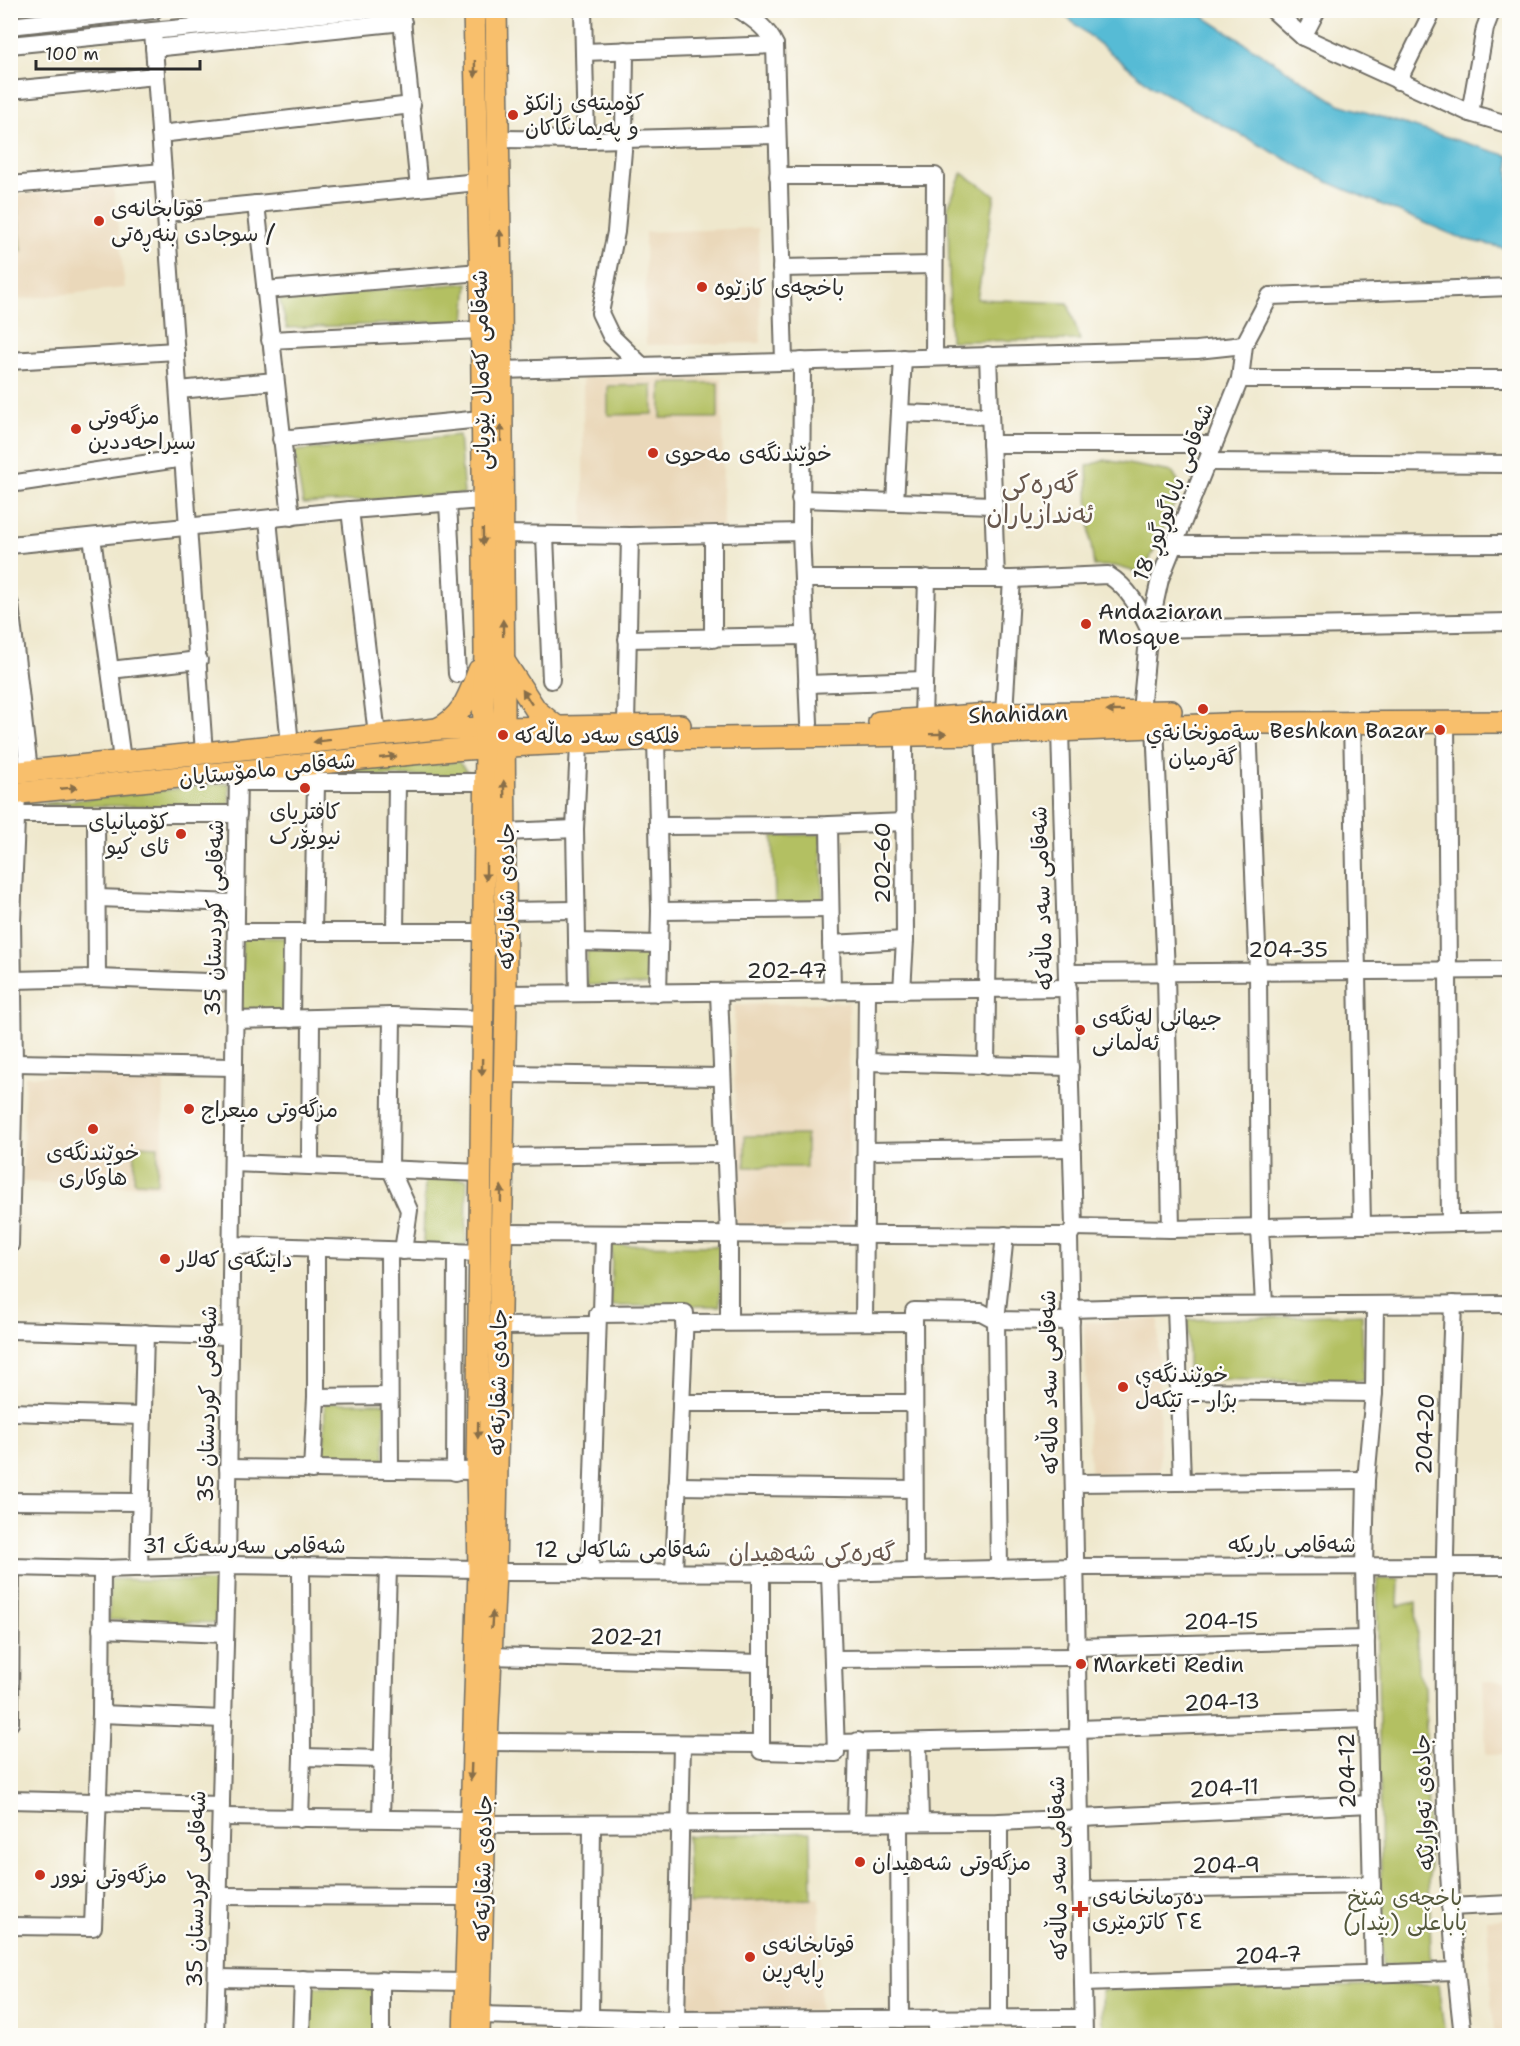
<svg xmlns="http://www.w3.org/2000/svg" width="1520" height="2046" font-family="'Shantell Sans','Playpen Sans Arabic',sans-serif">
<style>
.built{fill:#ead8ba}
.green{fill:#b3c062;stroke:#6f7646;stroke-width:1.5}
.water{fill:#57bbd5;stroke:#417380;stroke-width:1.5}
.lines{fill:none;stroke-linecap:round;stroke-linejoin:round}
.minor-casing{stroke:#706d64;stroke-width:20}
.major-casing{stroke:#706d64;stroke-width:24}
.minor{stroke:#fff;stroke-width:16}
.major{stroke:#f8bf6c;stroke-width:21}
.oneway{fill:#876e48}
.poi-dot{fill:#c8321e;stroke:#fdfcf7;stroke-width:2}
.labels{text-anchor:middle;dominant-baseline:central;stroke-width:5;stroke-linejoin:round;paint-order:stroke}
.poi-label{font-size:22px;fill:#2b2b2b;stroke:#fdfcf7;text-anchor:start}
.street-label{font-size:22px;fill:#2b2b2b;stroke:#fdfcf7}
.park-label{font-size:22px;fill:#54583c;stroke:#fdfcf7}
.neighbourhood-label{font-size:24px;fill:#68584e;stroke:#fdfcf7}
.quarter-label{font-size:26px;fill:#68584e;stroke:#fdfcf7}
</style>
<rect width="100%" height="100%" fill="#fdfcf7"/>
<filter id="ink" filterUnits="userSpaceOnUse"><feTurbulence type="fractalNoise" baseFrequency=".0167" numOctaves="2"/><feDisplacementMap in="SourceGraphic" scale="12" xChannelSelector="R" yChannelSelector="G"/><feConvolveMatrix kernelMatrix="1 2 1 2 8 2 1 2 1" color-interpolation-filters="sRGB"/></filter>
<filter id="wash" filterUnits="userSpaceOnUse"><feTurbulence type="fractalNoise" baseFrequency=".008" numOctaves="4" result="noise"/><feDisplacementMap in="SourceGraphic" scale="24" xChannelSelector="R" yChannelSelector="G"/><feGaussianBlur stdDeviation="1.35" result="paint"/><feColorMatrix in="noise" values="0 0 0 0 0 0 0 0 0 0 0 0 0 0 0 0 0 1.4 0 .05"/><feComposite in="paint" operator="in"/></filter>
<g filter="url(#wash)">
<rect width="100%" height="100%" fill="#efe8cd"/>
<g class="built">
<polygon points="113,185 125,288 11,300 10,196"/>
<polygon points="758,228 761,343 646,345 645,232"/>
<polygon points="583,377 722,378 723,528 583,528"/>
<polygon points="849,1002 850,1224 736,1229 734,1005"/>
<polygon points="25,1076 164,1076 162,1187 22,1182"/>
<polygon points="1158,1319 1160,1472 1090,1473 1084,1322"/>
<polygon points="1483,1681 1509,1681 1509,1755 1486,1755"/>
<polygon points="820,1897 820,2010 680,2015 681,1904"/>
<polygon points="1509,1919 1509,2032 1494,2033 1487,1920"/>
</g>
<g class="green">
<polygon points="962,173 995,195 977,299 1068,303 1080,340 950,341 948,207"/>
<polygon points="11,207 17,207 22,251 11,252"/>
<polygon points="468,283 465,321 287,328 279,298"/>
<rect x="661" y="383" width="57" height="35"/>
<polygon points="652,385 653,414 608,415 608,386"/>
<polygon points="459,435 464,494 303,504 294,451"/>
<polygon points="1105,460 1172,472 1182,487 1143,574 1115,566 1094,566 1090,538 1087,466"/>
<polygon points="403,761 420,766 458,761 471,776 305,776"/>
<polygon points="229,783 230,807 33,805"/>
<polygon points="821,834 823,903 775,904 773,836"/>
<polygon points="242,937 299,938 298,1013 241,1012"/>
<rect x="587" y="951" width="64" height="34"/>
<polygon points="806,1135 806,1167 745,1167 745,1136"/>
<polygon points="135,1145 158,1146 157,1183 134,1182"/>
<polygon points="425,1176 467,1179 466,1246 423,1244"/>
<polygon points="612,1245 721,1246 720,1306 611,1306"/>
<polygon points="1362,1314 1363,1381 1188,1379 1188,1320"/>
<polygon points="325,1403 385,1403 384,1464 324,1463"/>
<polygon points="110,1579 219,1582 217,1623 109,1620"/>
<polygon points="1377,1579 1399,1579 1398,1606 1416,1602 1418,1673 1425,1687 1431,1962 1382,1966"/>
<polygon points="811,1832 812,1898 689,1904 687,1836"/>
<polygon points="1438,1984 1445,2035 1103,2035 1102,1990"/>
<polygon points="308,1987 375,1987 374,2035 307,2036"/>
</g>
<polygon class="water" points="1059,11 1195,11 1339,104 1509,156 1509,249 1463,239 1328,182 1153,87"/>
</g>
<g filter="url(#ink)">
<g class="lines">
<defs>
<g id="minor">
<polyline points="401,10 419,188"/>
<polyline points="583,10 586,140"/>
<path d="M740 10C755 20 768 29 775 45L784 361"/>
<polyline points="1273,10 1303,37 1470,113 1510,125"/>
<polyline points="10,26 154,10"/>
<polyline points="153,32 204,753"/>
<polyline points="1303,37 1317,10"/>
<polyline points="10,45 363,10"/>
<polyline points="154,48 403,22"/>
<polyline points="625,50 624,139 616,232 600,313 611,336 641,365"/>
<polyline points="584,52 775,45"/>
<polyline points="1398,81 1433,10"/>
<polyline points="10,90 156,76"/>
<polyline points="1470,113 1485,28 1492,10"/>
<polyline points="160,134 412,105"/>
<polyline points="497,139 586,140 777,135"/>
<polyline points="778,176 935,176 934,357"/>
<polyline points="10,185 163,172"/>
<polyline points="256,204 291,517"/>
<polyline points="166,213 478,182"/>
<polyline points="781,268 934,265"/>
<polyline points="265,290 480,272"/>
<polyline points="270,340 480,330"/>
<polyline points="988,355 996,579"/>
<polyline points="10,361 176,351"/>
<polyline points="802,361 801,532 809,723"/>
<polyline points="501,370 1197,350 1244,345"/>
<polyline points="1240,379 1510,379"/>
<polyline points="179,390 275,381"/>
<polyline points="900,413 990,416"/>
<polyline points="281,439 481,419"/>
<polyline points="991,444 1214,444"/>
<polyline points="1207,462 1510,464"/>
<polyline points="10,484 184,458"/>
<polyline points="800,499 994,505"/>
<polyline points="895,502 903,358"/>
<polyline points="448,503 457,674"/>
<polyline points="350,510 377,735"/>
<polyline points="268,519 290,745"/>
<polyline points="502,534 630,536 801,532"/>
<polyline points="713,535 713,639"/>
<polyline points="545,536 551,680"/>
<polyline points="92,537 122,760"/>
<polyline points="10,545 350,510 482,500"/>
<polyline points="1172,545 1510,544"/>
<path d="M804 579H1012L1108 575C1129 588 1139 608 1149 629L1510 622"/>
<polyline points="10,604 29,771"/>
<polyline points="627,639 806,636"/>
<polyline points="110,670 199,660"/>
<polyline points="807,684 924,680"/>
<polyline points="1141,711 1149,629 1160,579 1240,379 1244,345 1270,296 1510,287"/>
<polyline points="1004,713 1012,579"/>
<polyline points="923,719 927,578"/>
<polyline points="1352,721 1362,1225"/>
<polyline points="1446,722 1450,1223"/>
<polyline points="1248,723 1258,972 1260,1227 1264,1305"/>
<polyline points="626,725 630,536"/>
<polyline points="1155,725 1166,972 1171,1229"/>
<polyline points="1060,730 1074,1227 1069,1236 1084,2036"/>
<polyline points="984,734 989,852 986,1066"/>
<polyline points="656,739 660,911 658,993"/>
<polyline points="238,782 486,782"/>
<polyline points="18,814 238,814"/>
<polyline points="96,815 97,978"/>
<polyline points="829,825 832,992"/>
<polyline points="659,826 829,825 905,822"/>
<polyline points="506,832 575,829"/>
<polyline points="98,898 236,903"/>
<polyline points="506,911 576,910"/>
<polyline points="660,911 829,909"/>
<polyline points="395,930 397,783"/>
<polyline points="236,932 473,932 484,935"/>
<polyline points="313,932 316,784"/>
<polyline points="577,942 659,944"/>
<polyline points="831,944 905,940"/>
<polyline points="1067,973 1510,970"/>
<polyline points="13,980 97,978 235,983"/>
<polyline points="902,991 905,940 904,735"/>
<polyline points="578,993 575,829 579,745"/>
<polyline points="719,993 729,1236 729,1322"/>
<polyline points="506,994 1068,988"/>
<polyline points="392,1016 390,1168 409,1210 403,1251"/>
<polyline points="291,1019 292,932"/>
<polyline points="235,1020 392,1016 483,1019"/>
<polyline points="866,1062 1070,1067"/>
<polyline points="14,1063 234,1067"/>
<polyline points="504,1074 722,1077"/>
<polyline points="866,1151 1072,1148"/>
<polyline points="502,1157 725,1154"/>
<polyline points="233,1163 481,1173"/>
<polyline points="310,1165 311,1020"/>
<polyline points="1074,1227 1171,1229 1510,1222"/>
<polyline points="501,1233 1069,1236"/>
<polyline points="10,1245 14,1063 12,921 17,793"/>
<polyline points="231,1245 481,1253"/>
<polyline points="389,1251 390,1470"/>
<path d="M1453 1304C1444 1548 1434 1792 1463 2036"/>
<polyline points="1176,1306 1182,1481"/>
<polyline points="1070,1309 1176,1306 1510,1304"/>
<polyline points="602,1314 604,1235"/>
<polyline points="864,1322 867,991"/>
<polyline points="684,1323 914,1322"/>
<polyline points="499,1326 597,1325"/>
<polyline points="10,1330 230,1336"/>
<polyline points="1179,1391 1374,1393"/>
<polyline points="316,1397 389,1396"/>
<polyline points="681,1403 914,1403"/>
<polyline points="10,1412 143,1416"/>
<polyline points="228,1468 477,1471"/>
<polyline points="312,1470 316,1397 316,1249"/>
<polyline points="455,1472 456,1252"/>
<polyline points="1074,1483 1366,1480"/>
<polyline points="677,1486 914,1489"/>
<polyline points="10,1501 140,1502"/>
<polyline points="10,1567 102,1569 227,1565 479,1569"/>
<polyline points="139,1568 145,1333"/>
<polyline points="999,1570 996,1320 1005,1235"/>
<polyline points="915,1571 914,1311 981,1312 996,1320 1071,1321"/>
<polyline points="495,1572 830,1573 1075,1567 1510,1566"/>
<polyline points="761,1572 761,1751 836,1753 830,1573"/>
<polyline points="590,1573 598,1314 685,1313 674,1572"/>
<polyline points="101,1629 225,1634"/>
<polyline points="1076,1647 1366,1639"/>
<polyline points="490,1656 761,1663"/>
<polyline points="833,1659 1077,1657"/>
<polyline points="101,1714 223,1719"/>
<polyline points="10,1723 11,1567"/>
<polyline points="1078,1729 1368,1719"/>
<polyline points="487,1742 760,1744"/>
<polyline points="836,1743 1078,1738"/>
<polyline points="918,1743 920,1821"/>
<polyline points="302,1757 383,1759"/>
<polyline points="10,1800 221,1805"/>
<polyline points="221,1817 469,1820"/>
<polyline points="381,1818 388,1567"/>
<polyline points="300,1819 302,1757 301,1566"/>
<polyline points="999,1822 999,2018"/>
<polyline points="856,1823 858,1741"/>
<polyline points="899,1823 900,2019"/>
<polyline points="484,1824 999,1822 1370,1804"/>
<polyline points="1081,1890 1372,1885"/>
<polyline points="219,1896 466,1897"/>
<polyline points="1450,1907 1510,1904"/>
<polyline points="10,1926 93,1927 101,1714 102,1569"/>
<polyline points="1374,1974 1364,1567 1366,1480 1374,1393 1375,1305"/>
<polyline points="217,1978 466,1982"/>
<polyline points="1083,1983 1455,1971"/>
<polyline points="479,2015 672,2020 1083,2018"/>
<polyline points="590,2017 592,1824"/>
<polyline points="676,2020 682,1744"/>
<polyline points="215,2036 227,1565 238,772"/>
<polyline points="301,2036 303,1979"/>
<polyline points="381,2036 381,1980"/>
<polyline points="672,2036 672,2020"/>
<polyline points="937,2036 937,2018"/>
</g>
<g id="major">
<polyline points="504,661 536,710 557,727"/>
<polyline points="879,722 1004,713 1171,711"/>
<path d="M437 729C463 717 469 695 479 670"/>
<polyline points="10,773 437,729 680,725"/>
<polyline points="10,794 452,750 528,745 656,739 984,734 1248,723 1510,722"/>
<polyline points="464,2036 479,1569 477,1471 486,749 483,706 485,652 481,290 474,10"/>
<polyline points="479,2036 487,1742 495,1572 506,994 501,290 496,10"/>
</g>
</defs>
<use href="#minor" class="minor-casing"/>
<use href="#major" class="major-casing"/>
<use href="#minor" class="minor"/>
<use href="#major" class="major"/>
</g>
<defs><path id="oneway-solid" d="M-6-.8H1V-3.2L6.5 0L1 3.2V.8H-6Z" transform="scale(1.5)"/></defs>
<g class="oneway">
<use href="#oneway-solid" transform="translate(475 69) rotate(89)"/>
<use href="#oneway-solid" transform="translate(500 238) rotate(-92)"/>
<use href="#oneway-solid" transform="translate(501 433) rotate(-90)"/>
<use href="#oneway-solid" transform="translate(483 537) rotate(89)"/>
<use href="#oneway-solid" transform="translate(503 628) rotate(-91)"/>
<use href="#oneway-solid" transform="translate(527 697) rotate(-123)"/>
<use href="#oneway-solid" transform="translate(1115 711) rotate(179)"/>
<use href="#oneway-solid" transform="translate(938 734) rotate(-1)"/>
<use href="#oneway-solid" transform="translate(322 741) rotate(173)"/>
<use href="#oneway-solid" transform="translate(388 757) rotate(-6)"/>
<use href="#oneway-solid" transform="translate(69 788) rotate(-5)"/>
<use href="#oneway-solid" transform="translate(504 789) rotate(-92)"/>
<use href="#oneway-solid" transform="translate(486 872) rotate(90)"/>
<use href="#oneway-solid" transform="translate(482 1067) rotate(91)"/>
<use href="#oneway-solid" transform="translate(501 1194) rotate(-89)"/>
<use href="#oneway-solid" transform="translate(478 1430) rotate(91)"/>
<use href="#oneway-solid" transform="translate(492 1620) rotate(-86)"/>
<use href="#oneway-solid" transform="translate(471 1772) rotate(92)"/>
</g>
</g>
<g class="poi-dot">
<circle cx="513" cy="115" r="6"/>
<circle cx="99" cy="221" r="6"/>
<circle cx="702" cy="287" r="6"/>
<circle cx="76" cy="429" r="6"/>
<circle cx="653" cy="453" r="6"/>
<circle cx="1086" cy="624" r="6"/>
<circle cx="1203" cy="709" r="6"/>
<circle cx="1440" cy="730" r="6"/>
<circle cx="503" cy="735" r="6"/>
<circle cx="305" cy="788" r="6"/>
<circle cx="181" cy="834" r="6"/>
<circle cx="1080" cy="1030" r="6"/>
<circle cx="189" cy="1109" r="6"/>
<circle cx="93" cy="1129" r="6"/>
<circle cx="165" cy="1259" r="6"/>
<circle cx="1123" cy="1387" r="6"/>
<circle cx="1081" cy="1664" r="6"/>
<circle cx="860" cy="1862" r="6"/>
<circle cx="40" cy="1875" r="6"/>
<path d="M1077 1900h6v6h6v6h-6v6h-6v-6h-6v-6h6z"/>
<circle cx="750" cy="1957" r="6"/>
</g>
<g class="labels">
<g class="poi-label">
<text x="525" y="102">کۆمیتەی زانکۆ<tspan x="525" dy="25">و پەیمانگاکان</tspan></text>
<text x="111" y="208">قوتابخانەی<tspan x="111" dy="25">سوجادی بنەڕەتی /</tspan></text>
<text x="714" y="287">باخچەی کازێوە</text>
<text x="88" y="416">مزگەوتی<tspan x="88" dy="25">سیراجەددین</tspan></text>
<text x="665" y="453">خوێندنگەی مەحوی</text>
<text x="1098" y="611">Andaziaran<tspan x="1098" dy="25">Mosque</tspan></text>
<text x="1428" y="730" text-anchor="end">Beshkan Bazar</text>
<text x="1203" y="732" text-anchor="middle">سةمونخانةي<tspan x="1203" dy="25">گةرميان</tspan></text>
<text x="515" y="735">فلکەی سەد ماڵەکە</text>
<text x="305" y="811" text-anchor="middle">کافتریای<tspan x="305" dy="25">نیویۆرک</tspan></text>
<text x="169" y="821" text-anchor="end">کۆمپانیای<tspan x="169" dy="25">ئای کیو</tspan></text>
<text x="1092" y="1017">جیهانی لەنگەی<tspan x="1092" dy="25">ئەڵمانی</tspan></text>
<text x="201" y="1109">مزگەوتی میعراج</text>
<text x="93" y="1152" text-anchor="middle">خوێندنگەی<tspan x="93" dy="25">هاوکاری</tspan></text>
<text x="177" y="1259">داینگەی کەلار</text>
<text x="1135" y="1374">خوێندنگەی<tspan x="1135" dy="25">بژار - تێکەڵ</tspan></text>
<text x="1093" y="1664">Marketi Redin</text>
<text x="872" y="1862">مزگەوتی شەهیدان</text>
<text x="52" y="1875">مزگەوتی نوور</text>
<text x="1092" y="1896">دەرمانخانەی<tspan x="1092" dy="25">٢٤ کاتژمێری</tspan></text>
<text x="762" y="1944">قوتابخانەی<tspan x="762" dy="25">ڕاپەڕین</tspan></text>
</g>
<g class="street-label">
<text transform="translate(481 370) rotate(-91)">شەقامی کەمال بێویانی</text>
<text transform="translate(1173 492) rotate(-69)">شەقامی باباگوڕگوڕ 18</text>
<text transform="translate(1018 714) rotate(-2)">Shahidan</text>
<text transform="translate(267 769) rotate(-6)">شەقامی مامۆستایان</text>
<text transform="translate(882 863) rotate(-90)">202-60</text>
<text transform="translate(506 896) rotate(-90)">جادەی شقارتەکە</text>
<text transform="translate(1042 898) rotate(-92)">شەقامی سەد ماڵەکە</text>
<text transform="translate(214 918) rotate(-89)">شەقامی کوردستان 35</text>
<text x="1288" y="949">204-35</text>
<text x="787" y="970">202-47</text>
<text transform="translate(498 1382) rotate(-89)">جادەی شقارتەکە</text>
<text transform="translate(1049 1382) rotate(-91)">شەقامی سەد ماڵەکە</text>
<text transform="translate(207 1404) rotate(-89)">شەقامی کوردستان 35</text>
<text transform="translate(1425 1434) rotate(-88)">204-20</text>
<text x="1292" y="1544">شەقامی باریکە</text>
<text x="244" y="1545">شەقامی سەرسەنگ 31</text>
<text x="623" y="1549">شەقامی شاکەلی 12</text>
<text transform="translate(1221 1621) rotate(-1)">204-15</text>
<text transform="translate(626 1637) rotate(1)">202-21</text>
<text transform="translate(1222 1702) rotate(-2)">204-13</text>
<text transform="translate(1347 1771) rotate(-91)">204-12</text>
<text transform="translate(1224 1788) rotate(-3)">204-11</text>
<text transform="translate(1424 1802) rotate(-92)">جادەی تەوارێکە</text>
<text transform="translate(1226 1865) rotate(-1)">204-9</text>
<text transform="translate(483 1868) rotate(-89)">جادەی شقارتەکە</text>
<text transform="translate(1058 1868) rotate(-91)">شەقامی سەد ماڵەکە</text>
<text transform="translate(196 1889) rotate(-89)">شەقامی کوردستان 35</text>
<text transform="translate(1268 1955) rotate(-2)">204-7</text>
</g>
<g class="park-label">
<text x="1405" y="1897">باخچەی شێخ<tspan x="1405" dy="25">باباعلی (بێدار)</tspan></text>
</g>
<g class="neighbourhood-label">
<text x="812" y="1553">گەرەکی شەهیدان</text>
</g>
<g class="quarter-label">
<text x="1040" y="483">گەڕەکی<tspan x="1040" dy="30">ئەندازیاران</tspan></text>
</g>
</g>
<rect width="1520" height="2046" fill="none" stroke="#fdfcf7" stroke-width="36"/>
<path d="M36 60v9h164v-9" fill="none" stroke="#2b2b2b" stroke-width="3"/>
<text x="45" y="60" font-size="18" fill="#2b2b2b" stroke="#fdfcf7" stroke-width="4.5" paint-order="stroke">100 m</text>
</svg>
